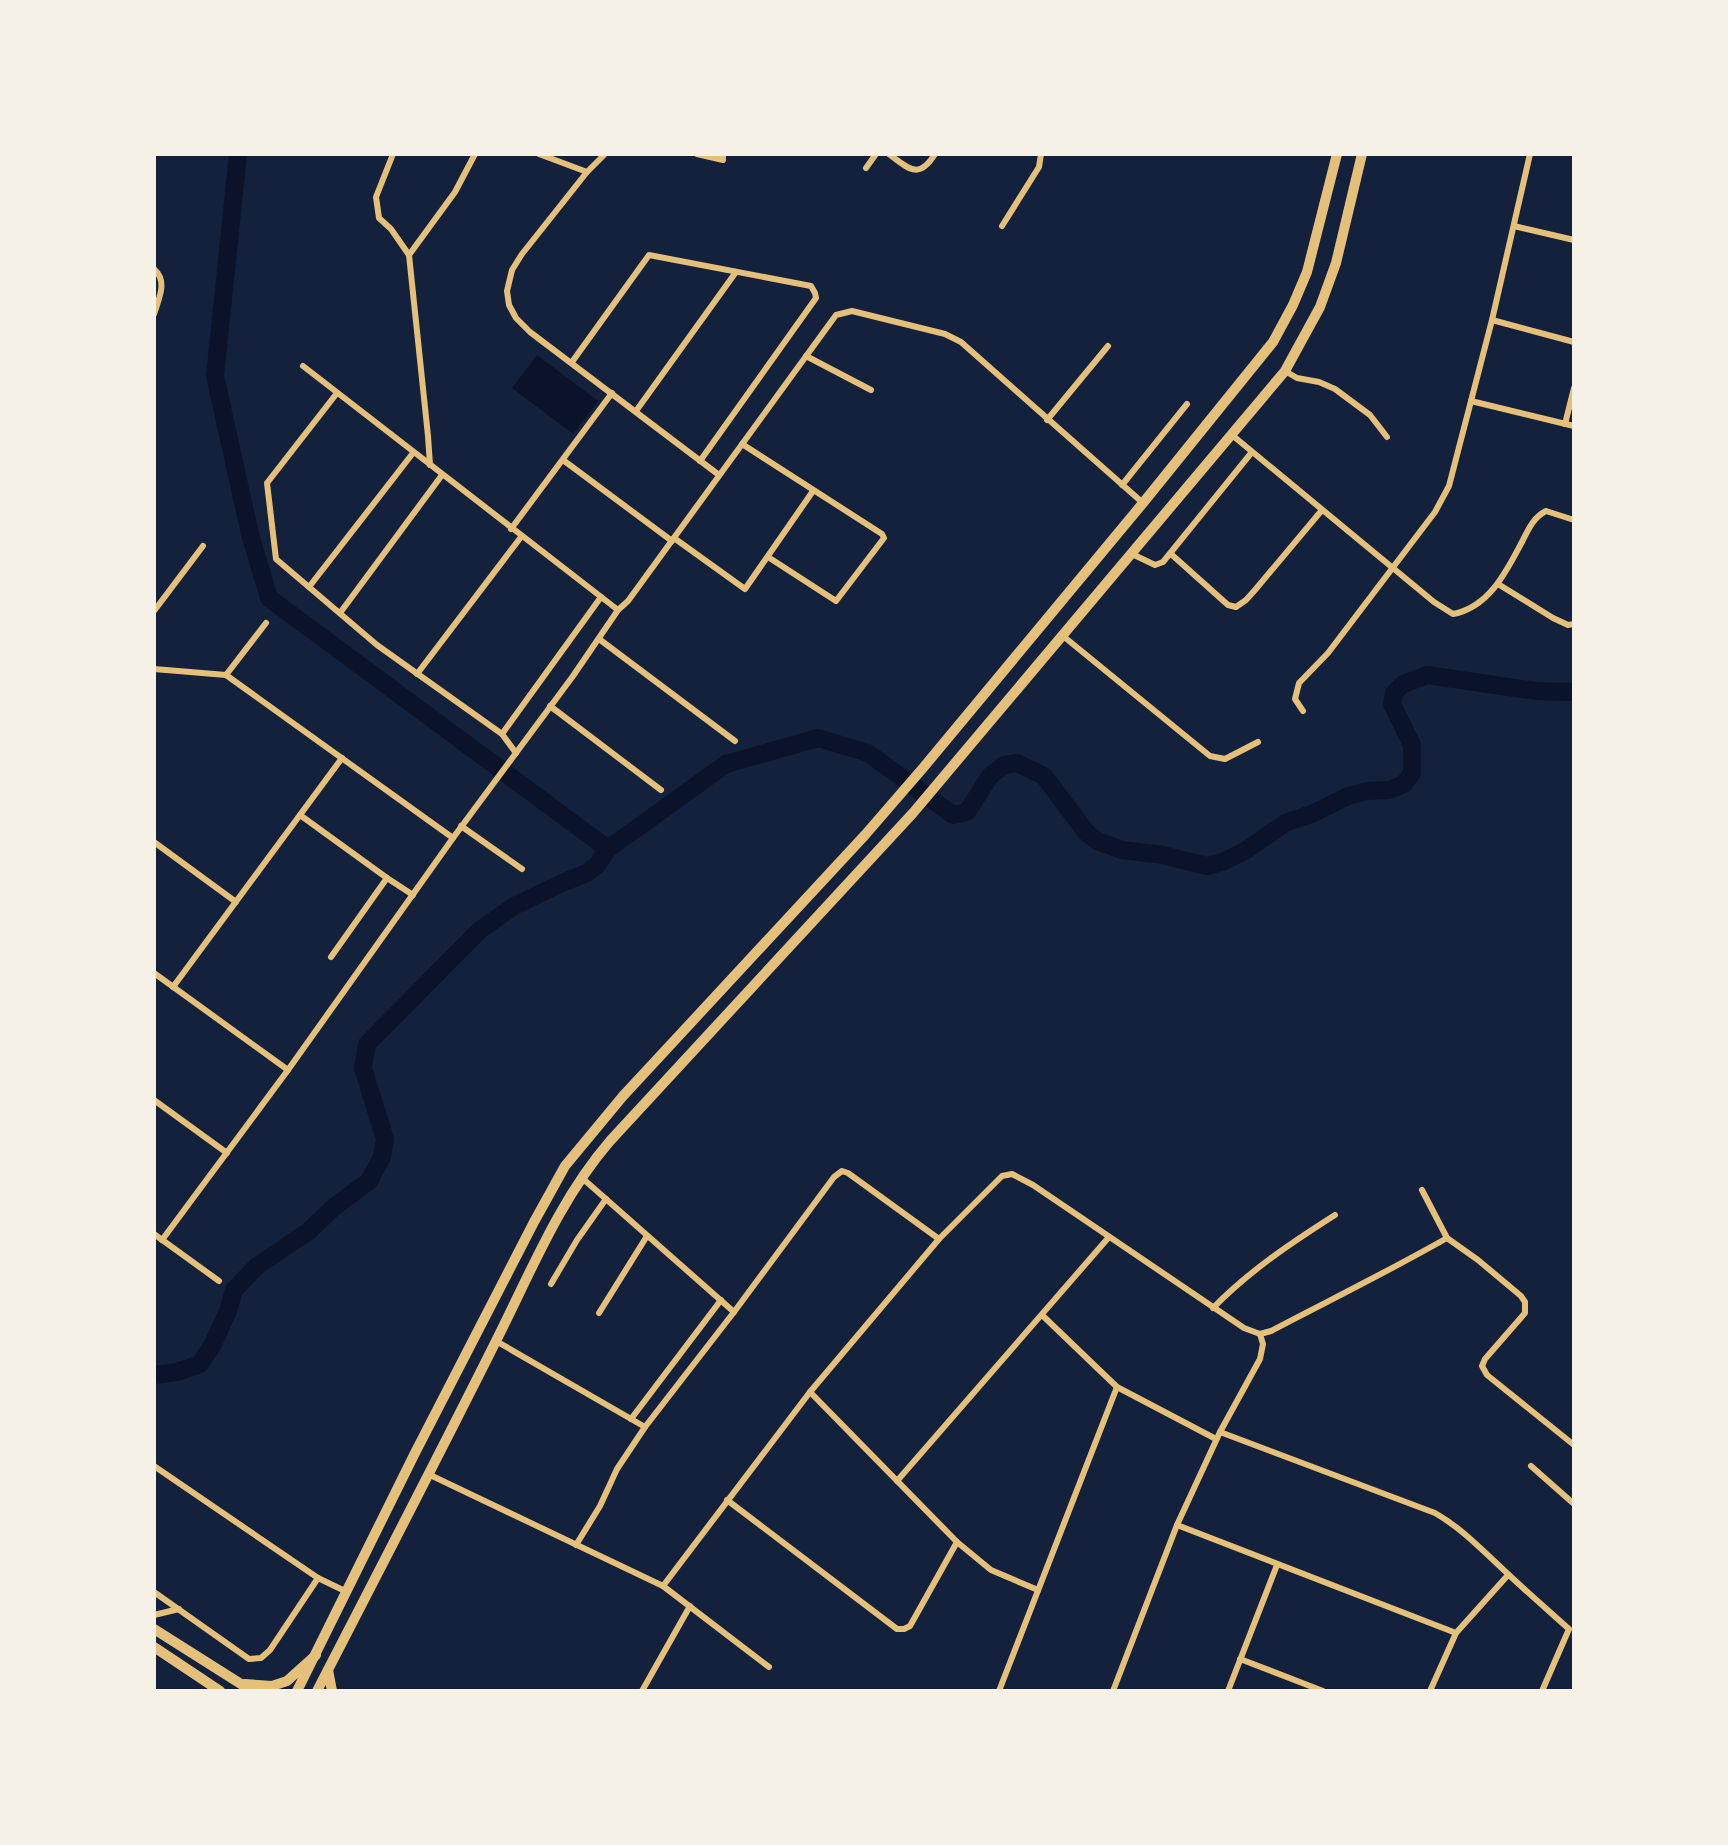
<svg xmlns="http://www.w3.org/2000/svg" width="1728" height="1845" font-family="Mulish,sans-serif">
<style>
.water{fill:#0b132b}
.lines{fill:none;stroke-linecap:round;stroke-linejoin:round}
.river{stroke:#0b132b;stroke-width:18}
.minor{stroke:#e5c07b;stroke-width:6}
.primary{stroke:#e5c07b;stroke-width:10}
.trunk{stroke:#e5c07b;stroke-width:10}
</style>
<rect width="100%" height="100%" fill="#14213d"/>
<polygon class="water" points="537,355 598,401 573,434 512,388"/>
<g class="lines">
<g class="river">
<polyline points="238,154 215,376 250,534 269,598 608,849"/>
<polyline points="154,1375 177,1372 200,1364 213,1344 228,1311 234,1290 257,1266 309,1231 334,1207 369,1181 382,1157 385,1139 363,1068 367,1044 480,930 514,906 564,882 587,873 597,865 608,849 726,764 818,738 868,753 953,815 967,812 990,776 1004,765 1017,763 1044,776 1086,832 1097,841 1122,850 1163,855 1207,866 1222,862 1245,851 1285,823 1314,813 1348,796 1367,791 1389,790 1404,784 1412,773 1412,745 1392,704 1394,693 1403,684 1427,675 1536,691 1569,692 1574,691"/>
</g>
<g class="minor">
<polyline points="393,154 376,197 379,218 391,229 409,255"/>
<polyline points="539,154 587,172"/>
<polyline points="605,154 587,172 522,254 512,270 507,291 509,305 516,318 530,332 719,475"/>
<polyline points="697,154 723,160 723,154"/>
<path d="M889 154C909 169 919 180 935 154"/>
<polyline points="866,168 876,154"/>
<polyline points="1002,226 1039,167 1041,154"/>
<polyline points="1514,226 1574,240"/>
<path d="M154 269C168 281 159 298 154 314"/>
<polyline points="1492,320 1574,342"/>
<polyline points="806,356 871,390"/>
<polyline points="572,362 649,255 811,286 815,293 816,298 700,461"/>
<polyline points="303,366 618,610"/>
<polyline points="1285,371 1297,378 1319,382 1335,389 1370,415 1387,437"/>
<polyline points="337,393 267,483 276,559 377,645 502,734 516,753"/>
<polyline points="1471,401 1574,426"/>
<polyline points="636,411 736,272"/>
<polyline points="1047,420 1108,346"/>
<polyline points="1565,424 1574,388"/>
<path d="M1232 435 1434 602 1453 614C1490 607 1507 570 1523 540 1529 528 1534 517 1546 511L1574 520"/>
<polyline points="742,444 882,534 884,538 836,601 768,557"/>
<polyline points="563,460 672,541"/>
<polyline points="430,465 428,436 409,255 455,192 475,154"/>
<polyline points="1122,485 1187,404"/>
<polyline points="511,529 612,393"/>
<polyline points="674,538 745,589 813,491"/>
<polyline points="1132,554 1155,565 1163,562 1252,452"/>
<polyline points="1171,554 1228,605 1236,607 1246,600 1255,590 1322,510"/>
<polyline points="1498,584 1553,618 1568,625 1574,624"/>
<polyline points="309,587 413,453"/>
<polyline points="154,611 203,546"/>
<polyline points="340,613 442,475"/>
<polyline points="1063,636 1210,756 1225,759 1258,742"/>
<polyline points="599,639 735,741"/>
<polyline points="154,669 226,675 453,838"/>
<polyline points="417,674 521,537"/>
<polyline points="226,675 266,623"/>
<polyline points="550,706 661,790"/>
<polyline points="1303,711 1295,699 1299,683 1328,653 1435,512 1449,486 1457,455 1492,320 1530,154"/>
<polyline points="502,734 601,597"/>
<polyline points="300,815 387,878 413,895"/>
<polyline points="461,826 522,869"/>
<polyline points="154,842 236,902"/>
<polyline points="331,957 387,878"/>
<polyline points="154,973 288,1070"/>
<polyline points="173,987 342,758"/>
<polyline points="154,1100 227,1153"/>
<polyline points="581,1177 734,1312"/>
<polyline points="154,1234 219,1281"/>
<polyline points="1447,1238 1478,1260 1521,1296 1525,1302 1525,1313 1485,1359 1482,1366 1487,1375 1574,1445"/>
<polyline points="162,1240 288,1070 453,838 573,676 618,610 628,601 836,315 852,311 945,334 961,342 1143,503"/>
<polyline points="551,1284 577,1240 606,1199"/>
<path d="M1213 1308C1249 1271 1291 1243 1335 1215"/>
<polyline points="599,1313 647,1236"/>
<polyline points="1042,1315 1117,1387 1216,1439"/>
<polyline points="496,1341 645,1427"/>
<polyline points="810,1392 957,1542 991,1570 1038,1590"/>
<polyline points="631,1419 721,1300"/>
<path d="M1220 1432 1435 1513C1463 1529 1484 1552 1508 1574 1528 1593 1549 1611 1569 1629L1542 1691"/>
<polyline points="154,1466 318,1578 347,1592"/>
<polyline points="1531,1466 1574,1504"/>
<polyline points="428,1474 663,1586 769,1667"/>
<polyline points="897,1481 1109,1237"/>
<polyline points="727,1500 897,1629 904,1629 910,1626 957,1542"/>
<polyline points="1177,1525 1456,1633"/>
<polyline points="576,1545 600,1506 617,1469 645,1427 734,1312 834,1177 842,1171 848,1173 939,1239"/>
<path d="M663 1586 810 1392 939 1239 1002 1176 1012 1174 1033 1185 1244 1328 1260 1334 1271 1331C1330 1300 1389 1271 1447 1238L1422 1190"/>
<polyline points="154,1592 249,1659 261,1658 270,1650 318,1578"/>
<polyline points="154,1615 179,1609"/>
<polyline points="1240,1659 1323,1691"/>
<polyline points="642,1691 690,1606"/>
<polyline points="999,1691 1117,1387"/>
<polyline points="1113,1691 1177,1525 1220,1432 1260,1359 1263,1344 1260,1334"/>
<polyline points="1228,1691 1277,1565"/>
<polyline points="1430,1691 1456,1633 1508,1575"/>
</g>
<g class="primary">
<polyline points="297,1691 415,1453 534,1222 565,1166 623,1096 865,835 923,768 1143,503 1273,342 1293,305 1307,272 1337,154"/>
<path d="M317 1691C377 1575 437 1459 495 1343 530 1274 559 1200 610 1141L913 813 1285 371 1320 307 1336 263 1362 154"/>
</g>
<g class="trunk">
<polyline points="154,1629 252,1691"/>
<polyline points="154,1647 220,1691"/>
<polyline points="328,1670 332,1691"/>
<polyline points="245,1684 272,1686 287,1681 316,1655"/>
</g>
</g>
<rect width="1728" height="1845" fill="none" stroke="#f6f1e7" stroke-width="312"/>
</svg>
